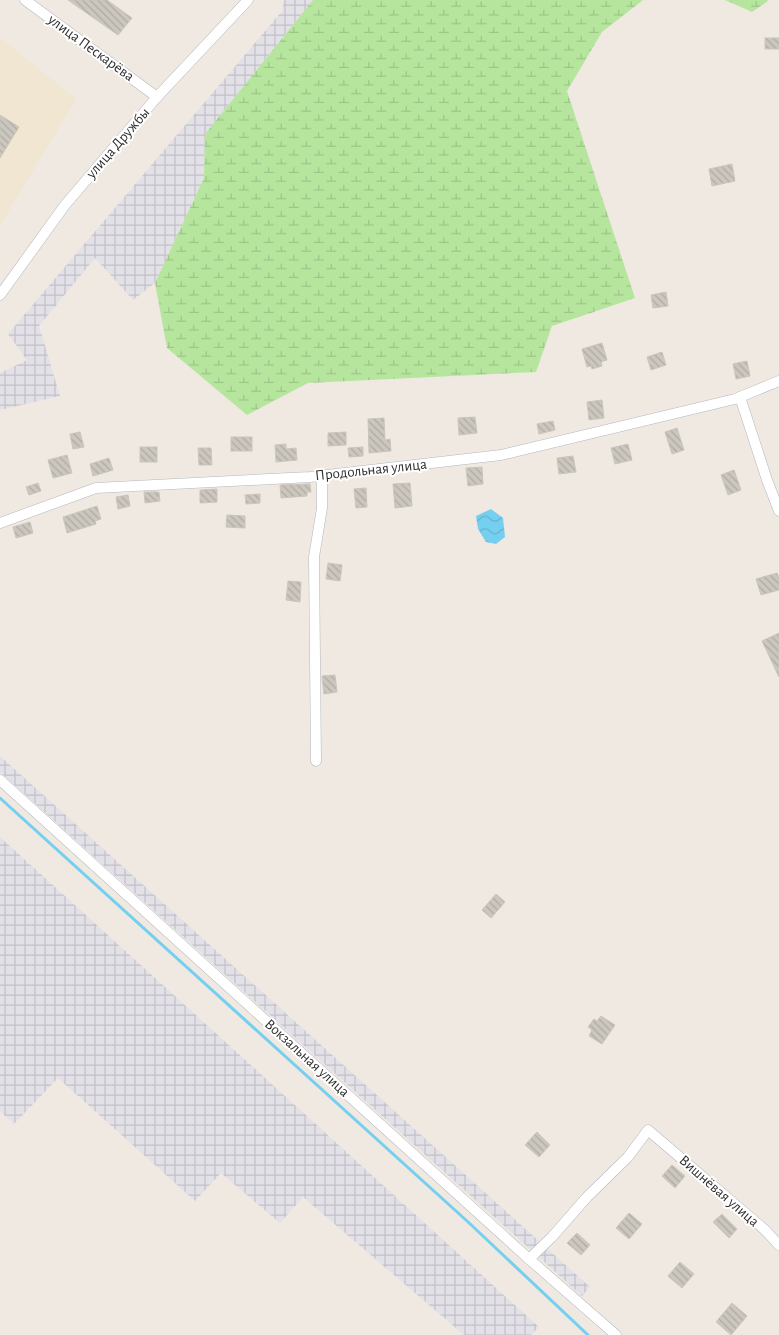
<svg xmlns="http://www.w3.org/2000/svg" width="779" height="1335" font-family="'Alegreya Sans',sans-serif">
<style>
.industrial{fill:url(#industrial-grid)}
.education{fill:#f0e6d1}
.wetland{fill:url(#wetland-marsh)}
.water{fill:url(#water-waves)}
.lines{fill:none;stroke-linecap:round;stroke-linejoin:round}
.stream{stroke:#75cff0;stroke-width:3}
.building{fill:url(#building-back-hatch);stroke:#cbc5ba}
.street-casing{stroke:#b4b7c1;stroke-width:11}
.street{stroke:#fff;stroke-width:10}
.labels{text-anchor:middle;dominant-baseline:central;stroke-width:4;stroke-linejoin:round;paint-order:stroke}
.street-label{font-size:15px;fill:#2e2e2e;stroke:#fff}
</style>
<defs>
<pattern id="industrial-grid" width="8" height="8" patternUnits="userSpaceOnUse" patternTransform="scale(1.25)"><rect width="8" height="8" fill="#e3e1e8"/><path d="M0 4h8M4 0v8" fill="none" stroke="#c3c1c7"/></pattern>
<pattern id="wetland-marsh" width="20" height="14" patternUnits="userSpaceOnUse" patternTransform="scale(1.25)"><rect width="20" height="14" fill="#b6e59e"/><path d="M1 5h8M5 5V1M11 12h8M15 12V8" fill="none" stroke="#9dc588"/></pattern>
<pattern id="water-waves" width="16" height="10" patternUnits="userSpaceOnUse" patternTransform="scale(1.25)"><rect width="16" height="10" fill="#75cff0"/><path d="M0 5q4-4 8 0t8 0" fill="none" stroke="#66b2ce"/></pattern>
<pattern id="building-back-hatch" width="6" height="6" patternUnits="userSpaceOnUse" patternTransform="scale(1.25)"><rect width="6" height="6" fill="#cbc7bf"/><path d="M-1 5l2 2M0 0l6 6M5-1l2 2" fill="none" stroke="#afaba4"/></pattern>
</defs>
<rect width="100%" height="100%" fill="#efe9e1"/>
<g class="industrial">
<polygon points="284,0 313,0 205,134 204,178 155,283 133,300 95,258 39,326 60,396 0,410 0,373 27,360 8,334 282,11"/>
<polygon points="0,756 590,1287 582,1296 0,772"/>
<polygon points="0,837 539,1327 531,1335 464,1335 303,1197 280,1223 221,1173 195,1201 58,1078 14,1124 0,1111"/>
</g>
<polygon class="education" points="0,38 76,99 0,225"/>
<g class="wetland">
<polygon points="313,0 643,0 602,32 567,91 635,298 552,326 536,372 308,383 247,415 167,348 155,283 204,178 205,134"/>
<polygon points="725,0 767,0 768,1 752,12"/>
</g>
<polygon class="water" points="491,509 503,518 505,537 496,544 486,542 478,529 476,516"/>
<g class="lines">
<polyline class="stream" points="0,798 467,1221 588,1335"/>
</g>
<g class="building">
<polygon points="68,0 107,0 132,18 118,35"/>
<rect x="765" y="38" width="14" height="11"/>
<polygon points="0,115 19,127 0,158"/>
<polygon points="732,164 735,181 712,186 709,169"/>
<polygon points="666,292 668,306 653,308 651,295"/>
<polygon points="602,343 607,360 601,362 602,366 592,369 591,366 587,367 582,349"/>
<polygon points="662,352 666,365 651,370 647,357"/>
<polygon points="747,361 750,376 736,379 733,364"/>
<polygon points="602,400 604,418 589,420 587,402"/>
<polygon points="475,417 477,433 459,435 458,418"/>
<polygon points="384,418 385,440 390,439 391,451 369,453 368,419"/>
<polygon points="553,421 555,430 539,434 537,424"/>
<polygon points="677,428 684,450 672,454 665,432"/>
<polygon points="80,432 84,447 73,449 70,434"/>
<polygon points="346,432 346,445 328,446 328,433"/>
<rect x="231" y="437" width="21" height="14"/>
<polygon points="286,444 286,449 296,448 297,460 276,462 275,445"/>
<polygon points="628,444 632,460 615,464 611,448"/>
<rect x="140" y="447" width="17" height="15"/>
<polygon points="363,447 363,456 349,457 348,448"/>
<polygon points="198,448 211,448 212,465 199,465"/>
<polygon points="67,455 72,473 53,478 48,460"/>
<polygon points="573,456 576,472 559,474 557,458"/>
<polygon points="109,458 113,470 93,476 90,464"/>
<polygon points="482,467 483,484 468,486 466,468"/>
<polygon points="734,470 741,490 728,495 721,475"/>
<polygon points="38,483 41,491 29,495 26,487"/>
<polygon points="410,483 412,506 395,508 393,484"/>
<polygon points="310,484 311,492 307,492 307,496 281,498 280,485"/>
<polygon points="366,488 367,507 356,508 354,489"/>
<polygon points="217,489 217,502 200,503 200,490"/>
<polygon points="144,492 159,492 160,501 145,503"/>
<polygon points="260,494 260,503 246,504 245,495"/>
<polygon points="128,495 130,506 118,509 116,497"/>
<polygon points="97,506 101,519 95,521 96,524 67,533 63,517"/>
<polygon points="227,515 245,516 245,528 226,527"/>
<polygon points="30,522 33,533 16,538 13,527"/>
<polygon points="328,563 342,565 340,581 326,579"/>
<polygon points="777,573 779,578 779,590 761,595 756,579"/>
<polygon points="288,581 301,582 300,602 286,600"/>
<polygon points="779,633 779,677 762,641"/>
<polygon points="335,675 337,692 324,694 322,676"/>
<polygon points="496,894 505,902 491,918 482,910"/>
<polygon points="601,1016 615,1025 602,1044 589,1036 592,1030 588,1027 594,1019 597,1021"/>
<polygon points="537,1132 550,1145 539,1157 525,1145"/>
<polygon points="672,1165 685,1176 675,1188 662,1176"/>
<polygon points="629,1213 642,1224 629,1239 616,1228"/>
<polygon points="722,1214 737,1229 729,1238 713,1222"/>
<polygon points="577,1233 590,1245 581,1255 567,1243"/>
<polygon points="680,1262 694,1274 682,1288 668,1276"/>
<polygon points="732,1303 747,1316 731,1335 716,1322"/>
</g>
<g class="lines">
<defs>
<g id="street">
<polyline points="25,0 157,97"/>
<polyline points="0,295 65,205 157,97 248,0"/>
<polyline points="740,397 767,480 779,511"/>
<polyline points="0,523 96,488 310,477 501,455 735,399 779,381"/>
<polyline points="316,761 314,557 322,508 322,475"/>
<polyline points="0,780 529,1259 616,1335"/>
<polyline points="529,1259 552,1237 587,1197 628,1157 648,1130 765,1230 779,1245"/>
</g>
</defs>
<use href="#street" class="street-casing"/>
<use href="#street" class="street"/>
</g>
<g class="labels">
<g class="street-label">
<text transform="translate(91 48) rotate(36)">улица Пескарёва</text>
<text transform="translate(118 143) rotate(-49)">улица Дружбы</text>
<text transform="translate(371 470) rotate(-6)">Продольная улица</text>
<text transform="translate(307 1058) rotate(42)">Вокзальная улица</text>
<text transform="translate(719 1191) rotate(41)">Вишнёвая улица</text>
</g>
</g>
</svg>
